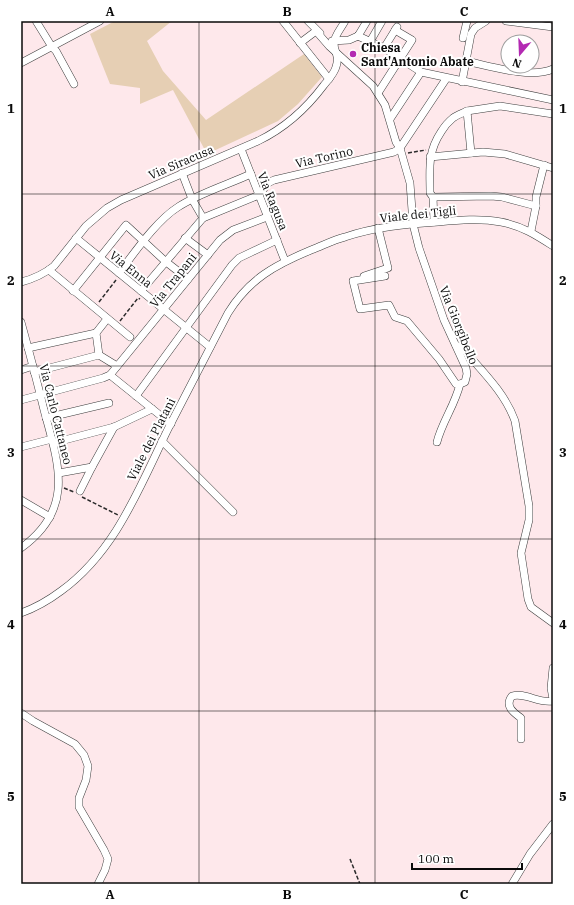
<svg xmlns="http://www.w3.org/2000/svg" width="574" height="905" font-family="'IBM Plex Serif',serif">
<style>
.green{fill:#e6cfb4}
.lines{fill:none;stroke-linecap:round;stroke-linejoin:round}
.minor-casing{stroke:#3d3d3d;stroke-width:8}
.path{stroke:#2c2c2c;stroke-width:1.5;stroke-dasharray:4 2;stroke-linecap:butt}
.minor{stroke:#fff;stroke-width:7}
.grid{fill:none;stroke:#0a0a0a;stroke-width:1;stroke-opacity:0.55}
.poi-dot{fill:#b329b2;stroke:#fff;stroke-width:1.5}
.labels{text-anchor:middle;dominant-baseline:central;stroke-width:4;stroke-linejoin:round;paint-order:stroke}
.poi-label{font-size:12px;font-weight:bold;fill:#0a0a0a;stroke:#fff;text-anchor:start}
.street-label{font-size:12px;fill:#0a0a0a;stroke:#fff}
.neatline{fill:none;stroke:#0a0a0a;stroke-width:1.5}
.grid-label{font-size:13px;text-anchor:middle;font-weight:bold;fill:#0a0a0a}
</style>
<rect width="100%" height="100%" fill="#fee8eb"/>
<polygon class="green" points="115,21 172,21 147,41 163,71 206,120 304,54 322,77 298,104 278,121 207,154 173,90 140,104 140,88 110,84 90,34"/>
<g class="lines">
<defs>
<g id="minor">
<polyline points="36,21 52,47 56,51 74,84"/>
<polyline points="283,21 329,79"/>
<polyline points="308,21 320,33"/>
<polyline points="506,21 553,27"/>
<polyline points="358,36 384,48 421,72 553,100"/>
<polyline points="358,36 367,21"/>
<polyline points="463,38 467,21"/>
<polyline points="371,40 382,21"/>
<polyline points="332,41 349,40 358,36"/>
<polyline points="300,43 316,31 329,46 373,86 385,105 396,142 400,148 410,183 413,224 419,248 444,320 466,368 467,374 465,382 460,384 456,384 439,359 407,321 395,317 389,305 360,309 353,281 385,276"/>
<polyline points="384,48 397,27"/>
<path d="M466 61C490 66 530 79 553 69"/>
<polyline points="21,63 100,21"/>
<polyline points="462,82 471,34 475,28 486,21"/>
<polyline points="378,93 412,40 395,30"/>
<polyline points="467,111 500,106 553,114"/>
<polyline points="390,119 421,72"/>
<polyline points="241,149 285,261"/>
<path d="M471 153 467 111C463 113 457 115 453 118 448 122 444 127 441 132 427 153 430 170 430 193L433 197 491 196 502 197 536 206"/>
<polyline points="430,157 483,152 505,154 553,168"/>
<polyline points="182,173 192,199 203,218"/>
<polyline points="433,197 434,222"/>
<polyline points="531,231 536,206 536,197 544,165"/>
<polyline points="76,238 210,347"/>
<polyline points="185,238 208,255"/>
<polyline points="49,270 130,337"/>
<path d="M119 273C135 252 156 221 178 207 197 194 229 184 251 174"/>
<polyline points="364,276 388,268 378,228"/>
<path d="M21 282C33 279 44 274 54 266L86 226 107 208 121 200 258 141C285 128 306 109 324 85 328 80 334 74 336 67 340 55 334 53 334 43 334 36 342 27 345 21"/>
<polyline points="73,291 126,225 165,261 188,279"/>
<polyline points="141,291 203,218 259,195 268,183 274,180 394,152 400,148 446,79"/>
<path d="M21 322C29 351 37 381 44 410 59 465 75 509 21 548"/>
<path d="M456 345 464 350C483 372 505 393 515 421L529 506V520L521 553 528 599 531 607 553 623"/>
<polyline points="28,348 96,333"/>
<polyline points="99,355 96,333 107,319"/>
<polyline points="21,370 33,366"/>
<polyline points="34,372 99,355 117,366"/>
<polyline points="110,375 171,424"/>
<polyline points="136,396 232,265 239,258 277,240"/>
<polyline points="21,400 103,378 110,375 220,240 233,230 267,217"/>
<polyline points="46,418 109,403"/>
<polyline points="162,441 233,512"/>
<path d="M437 442C442 422 455 405 460 384"/>
<polyline points="53,443 114,427 152,409"/>
<polyline points="21,447 52,439"/>
<polyline points="59,473 92,467 114,427"/>
<polyline points="80,491 92,467"/>
<polyline points="21,500 50,517"/>
<path d="M21 613C35 608 49 600 61 591 116 551 139 488 168 429 188 390 208 351 228 313 249 279 275 265 311 250 322 246 333 240 345 237 374 227 407 224 438 222 459 220 480 218 501 222 522 226 536 235 553 246"/>
<polyline points="553,668 551,688 553,699"/>
<polyline points="21,713 33,721 75,744 84,755 88,766 86,780 79,798 79,807 104,850 108,859 105,870 98,884"/>
<path d="M521 739V718C514 713 504 706 512 696 525 692 539 704 553 701"/>
<polyline points="512,884 530,854 553,824"/>
</g>
</defs>
<use href="#minor" class="minor-casing"/>
<g class="path">
<polyline points="408,153 426,150"/>
<polyline points="99,302 116,280"/>
<polyline points="120,321 138,298 140,299"/>
<polyline points="64,488 74,492"/>
<polyline points="82,497 118,515"/>
<polyline points="350,859 360,884"/>
</g>
<use href="#minor" class="minor"/>
</g>
<path class="grid" d="M199 21V884M375 21V884M21 194H553M21 366H553M21 539H553M21 711H553"/>
<circle class="poi-dot" cx="353" cy="54" r="4"/>
<g class="labels">
<g class="poi-label">
<text x="361" y="47">Chiesa<tspan x="361" dy="14">Sant'Antonio Abate</tspan></text>
</g>
<g class="street-label">
<text transform="translate(324 157) rotate(-13)">Via Torino</text>
<text transform="translate(181 162) rotate(-23)">Via Siracusa</text>
<text transform="translate(273 201) rotate(68)">Via Ragusa</text>
<text transform="translate(418 214) rotate(-6)">Viale dei Tigli</text>
<text transform="translate(131 269) rotate(39)">Via Enna</text>
<text transform="translate(173 280) rotate(-51)">Via Trapani</text>
<text transform="translate(459 325) rotate(68)">Via Giorgibello</text>
<text transform="translate(56 414) rotate(76)">Via Carlo Cattaneo</text>
<text transform="translate(151 439) rotate(-63)">Viale dei Platani</text>
</g>
</g>
<rect width="574" height="905" fill="none" stroke="#ffffff" stroke-width="44"/>
<g transform="translate(520 54) rotate(199)"><circle r="19" fill="#ffffff" stroke="#9d9d9d"/>
<path d="M0-3L7 15L0 10L-7 15Z" fill="#b329b2"/>
<text y="-6" font-size="11" font-weight="bold" text-anchor="middle" fill="#0a0a0a">N</text>
</g>
<path d="M412 863v6h110v-6" fill="none" stroke="#0a0a0a" stroke-width="2"/>
<text x="418" y="863" font-size="12" fill="#0a0a0a" stroke="#ffffff" stroke-width="3" paint-order="stroke">100 m</text>
<rect x="22" y="22" width="530" height="861" class="neatline"/>
<g class="grid-label">
<text x="110" y="16">A</text>
<text x="287" y="16">B</text>
<text x="464" y="16">C</text>
<text x="11" y="113">1</text>
<text x="563" y="113">1</text>
<text x="11" y="285">2</text>
<text x="563" y="285">2</text>
<text x="11" y="457">3</text>
<text x="563" y="457">3</text>
<text x="11" y="629">4</text>
<text x="563" y="629">4</text>
<text x="11" y="801">5</text>
<text x="563" y="801">5</text>
<text x="110" y="899">A</text>
<text x="287" y="899">B</text>
<text x="464" y="899">C</text>
</g>
</svg>
